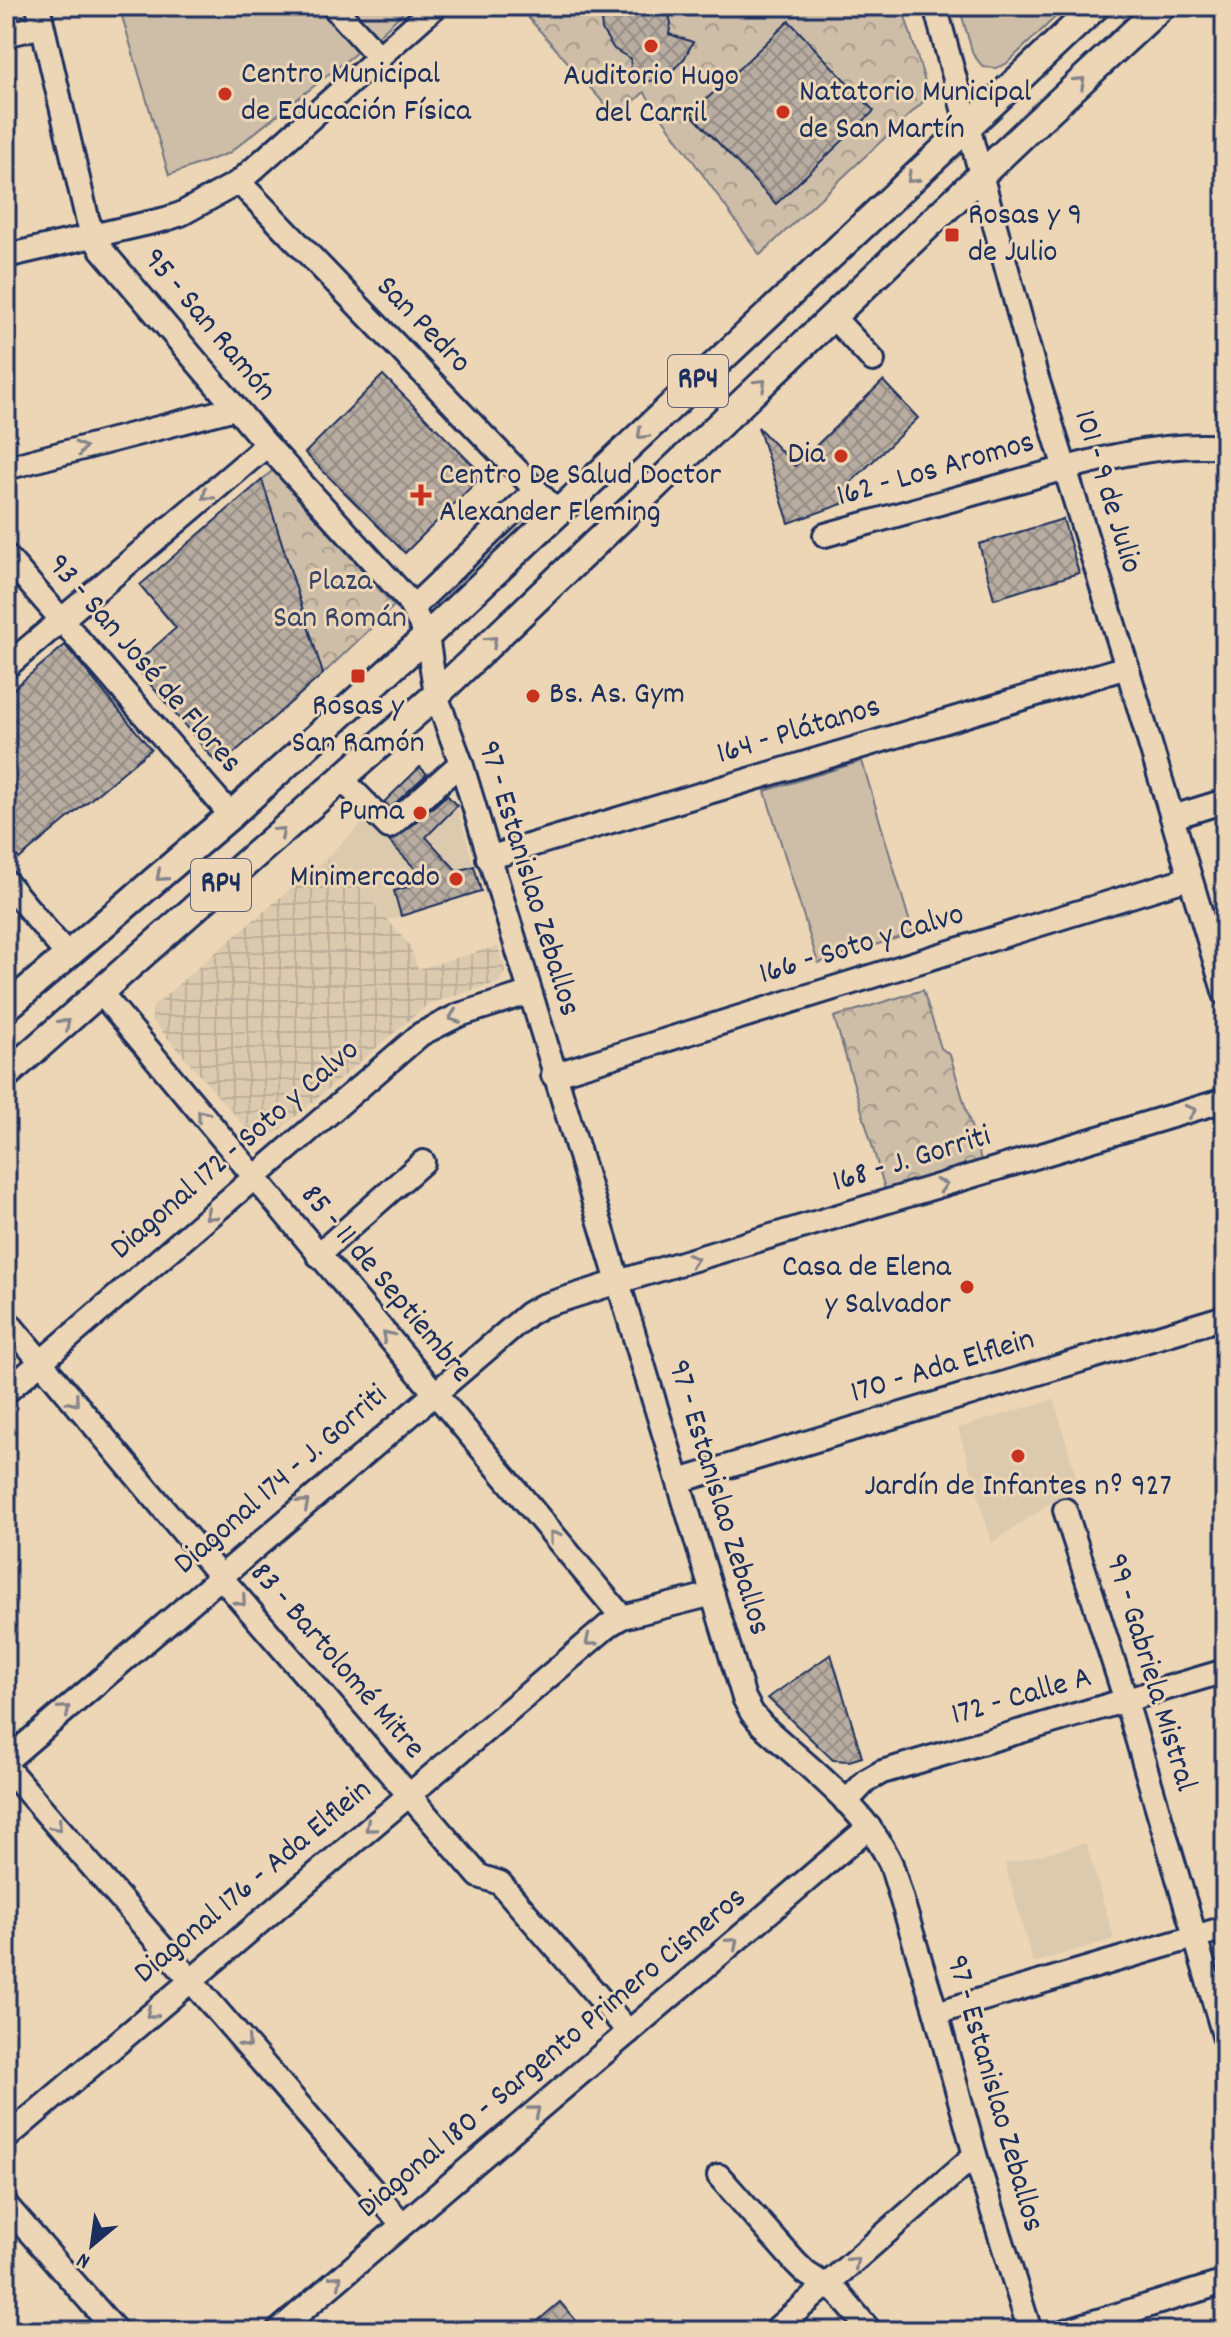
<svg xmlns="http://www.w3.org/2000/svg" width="1231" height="2337" font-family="Dekko,sans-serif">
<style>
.built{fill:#dccaaf}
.industrial{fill:url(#industrial-grid)}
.grass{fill:#cebea8;stroke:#747683;stroke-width:2}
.forest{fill:url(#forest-crowns);stroke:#747683;stroke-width:2}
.building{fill:url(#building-cross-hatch);stroke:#1b2f5e;stroke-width:2}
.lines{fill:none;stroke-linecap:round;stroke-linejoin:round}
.minor-casing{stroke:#1b2f5e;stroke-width:28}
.major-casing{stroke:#1b2f5e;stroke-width:32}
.minor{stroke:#ecd6b5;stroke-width:22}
.major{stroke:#ecd6b5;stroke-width:26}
.oneway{stroke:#84828a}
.poi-dot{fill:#c8321e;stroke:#ecd6b5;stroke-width:3}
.labels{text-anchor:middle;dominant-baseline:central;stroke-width:6;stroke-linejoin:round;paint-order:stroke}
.shield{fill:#ecd6b5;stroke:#5a6178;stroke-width:2}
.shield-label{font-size:30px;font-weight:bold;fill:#1b2f5e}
.poi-label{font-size:32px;fill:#1b2f5e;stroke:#ecd6b5;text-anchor:start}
.street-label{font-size:32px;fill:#1b2f5e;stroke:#ecd6b5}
.park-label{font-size:32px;fill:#364469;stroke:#ecd6b5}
</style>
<defs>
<pattern id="industrial-grid" width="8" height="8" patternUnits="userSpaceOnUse" patternTransform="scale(2)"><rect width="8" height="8" fill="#dccaaf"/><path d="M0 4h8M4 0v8" fill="none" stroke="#bcae99"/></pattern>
<pattern id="forest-crowns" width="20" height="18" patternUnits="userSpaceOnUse" patternTransform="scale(2)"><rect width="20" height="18" fill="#cebea8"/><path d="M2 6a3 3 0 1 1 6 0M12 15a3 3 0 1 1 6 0" fill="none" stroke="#a69b8c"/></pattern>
<pattern id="building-cross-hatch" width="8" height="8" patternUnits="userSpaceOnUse" patternTransform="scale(2)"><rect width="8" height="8" fill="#b8ada0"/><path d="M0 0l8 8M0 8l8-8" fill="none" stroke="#958d86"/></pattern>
</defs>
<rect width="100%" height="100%" fill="#ecd6b5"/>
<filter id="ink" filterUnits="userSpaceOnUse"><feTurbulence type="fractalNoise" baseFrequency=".0125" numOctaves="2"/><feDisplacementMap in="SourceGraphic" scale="16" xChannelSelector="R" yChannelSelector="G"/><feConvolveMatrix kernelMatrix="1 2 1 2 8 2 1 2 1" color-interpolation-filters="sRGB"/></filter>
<g filter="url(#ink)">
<g class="built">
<polygon points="420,767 457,806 481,891 388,920 338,862 324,860"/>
<polygon points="1054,1399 1078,1484 992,1543 958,1428"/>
<polygon points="1086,1843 1114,1939 1033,1963 1005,1864"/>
</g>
<polygon class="industrial" points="324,860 338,862 410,946 418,969 498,946 505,971 500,982 428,1004 267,1141 256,1140 152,1020 153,1006"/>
<g class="grass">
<polygon points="119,6 410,6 380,34 229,153 169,175"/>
<polygon points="959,6 1067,6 1006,64 996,68 983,67 973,54"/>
<polygon points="862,761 913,933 818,963 765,791"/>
</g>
<g class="forest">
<polygon points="518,6 902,6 926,85 923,102 760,255 644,92 617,118"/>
<polygon points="273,470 394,606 323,674 262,480"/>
<polygon points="923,990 941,1048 950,1055 981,1160 885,1189 834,1017"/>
</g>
<g class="building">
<polygon points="605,6 667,6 671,23 669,34 693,42 684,59 670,73 651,81 630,83 631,59 614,49 602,30 601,18"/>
<polygon points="789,21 874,111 776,204 691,114"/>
<polygon points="383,375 483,475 405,553 305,453"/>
<polygon points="883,381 918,418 843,490 848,502 789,523 758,427 795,466"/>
<polygon points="262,480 323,674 226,760 214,760 134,665 176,628 140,585"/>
<polygon points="1063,519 1079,573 994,599 979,544"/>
<polygon points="65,645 151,749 19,859 6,844 6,695"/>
<polygon points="420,767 427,774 390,808 384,802"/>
<polygon points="447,795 457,806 426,837 457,871 474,866 481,891 401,916 394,891 427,881 389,841 398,837"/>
<polygon points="831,1654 862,1757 849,1761 833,1760 768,1698"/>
<polygon points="560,2302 585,2331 526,2331"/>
</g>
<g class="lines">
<defs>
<g id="minor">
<path d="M38 6 87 218 93 235 101 249 267 445 407 599 427 636 436 695 461 763 744 1698 752 1713 762 1725C807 1767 865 1807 891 1864L936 2013 975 2155 1030 2331"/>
<polyline points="333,6 380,58"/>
<polyline points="935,6 1035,372 1127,667 1225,994"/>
<polyline points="6,35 42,26"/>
<polyline points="239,182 559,514"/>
<polyline points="6,256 166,219 181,214 239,182 436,6"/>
<polyline points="832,316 873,360"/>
<polyline points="6,468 235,408"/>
<path d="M825 535C886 518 947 501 1008 484 1077 465 1153 441 1225 447"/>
<polyline points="6,556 231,815"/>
<polyline points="413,607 536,490"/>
<polyline points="6,667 267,445"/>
<polyline points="341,778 389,827 461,763"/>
<polyline points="1173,817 1225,801"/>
<polyline points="488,858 1127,667"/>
<polyline points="6,882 68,956"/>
<polyline points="101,993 622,1617"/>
<polyline points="553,1075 1189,878"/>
<polyline points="318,1255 423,1162"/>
<polyline points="6,1320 220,1576 479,1876 500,1883 629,2032"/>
<polyline points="6,1392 421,1034 459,1015 528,993"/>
<polyline points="679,1481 1225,1317"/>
<polyline points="1065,1510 1126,1701 1225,2039"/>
<polyline points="6,1761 528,1314 542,1306 618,1282 1225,1100"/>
<polyline points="6,1767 402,2224"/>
<polyline points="846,1802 866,1781 882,1772 1225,1671"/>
<polyline points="936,2013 1225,1928"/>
<polyline points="6,2138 609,1625 622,1617 713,1594"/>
<polyline points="719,2176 795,2262 806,2273 839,2294 870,2331"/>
<polyline points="6,2205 116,2331"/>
<polyline points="278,2331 869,1827"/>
<polyline points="774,2331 975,2155"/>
<polyline points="1065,2331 1225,2282"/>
</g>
<g id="major">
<polyline points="6,1008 231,815 427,636 1096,6"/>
<polyline points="6,1075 436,695 1023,135 1162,6"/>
</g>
</defs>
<use href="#minor" class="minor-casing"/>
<use href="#major" class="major-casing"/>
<use href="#minor" class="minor"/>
<use href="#major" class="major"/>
</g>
<defs><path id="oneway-chevron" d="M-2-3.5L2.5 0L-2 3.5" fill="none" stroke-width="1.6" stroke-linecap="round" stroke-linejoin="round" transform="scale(2)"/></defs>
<g class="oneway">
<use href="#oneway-chevron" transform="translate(1080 82) rotate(-43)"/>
<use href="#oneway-chevron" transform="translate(912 178) rotate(136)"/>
<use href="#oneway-chevron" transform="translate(761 384) rotate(-44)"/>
<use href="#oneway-chevron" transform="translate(642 434) rotate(136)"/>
<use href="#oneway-chevron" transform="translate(81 448) rotate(-15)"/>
<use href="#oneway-chevron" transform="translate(207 495) rotate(140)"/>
<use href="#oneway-chevron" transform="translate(492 641) rotate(-44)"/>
<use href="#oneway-chevron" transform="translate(280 832) rotate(-42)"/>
<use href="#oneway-chevron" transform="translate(161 876) rotate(139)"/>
<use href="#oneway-chevron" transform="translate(454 1017) rotate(160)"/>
<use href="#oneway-chevron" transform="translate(65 1024) rotate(-41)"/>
<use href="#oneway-chevron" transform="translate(1191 1111) rotate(-17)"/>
<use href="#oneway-chevron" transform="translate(202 1115) rotate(-130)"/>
<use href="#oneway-chevron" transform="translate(942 1185) rotate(-17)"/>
<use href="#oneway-chevron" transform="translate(210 1215) rotate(139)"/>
<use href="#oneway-chevron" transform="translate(693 1260) rotate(-17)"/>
<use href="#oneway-chevron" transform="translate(387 1336) rotate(-130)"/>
<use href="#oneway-chevron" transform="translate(74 1401) rotate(50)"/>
<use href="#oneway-chevron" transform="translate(304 1504) rotate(-41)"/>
<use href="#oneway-chevron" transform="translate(554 1536) rotate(-130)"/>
<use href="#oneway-chevron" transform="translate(241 1601) rotate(49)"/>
<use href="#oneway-chevron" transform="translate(590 1641) rotate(140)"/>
<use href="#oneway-chevron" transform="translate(65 1710) rotate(-41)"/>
<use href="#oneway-chevron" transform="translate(57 1826) rotate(49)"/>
<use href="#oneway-chevron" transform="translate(370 1827) rotate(140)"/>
<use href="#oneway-chevron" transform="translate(733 1943) rotate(-41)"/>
<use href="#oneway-chevron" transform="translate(151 2013) rotate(139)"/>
<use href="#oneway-chevron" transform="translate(246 2043) rotate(49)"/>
<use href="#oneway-chevron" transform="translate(535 2111) rotate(-40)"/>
<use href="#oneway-chevron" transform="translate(854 2262) rotate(-41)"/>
<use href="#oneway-chevron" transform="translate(337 2280) rotate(-41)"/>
</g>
</g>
<g class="poi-dot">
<circle cx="651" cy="46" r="8"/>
<circle cx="225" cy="94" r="8"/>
<circle cx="783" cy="112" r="8"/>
<rect x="944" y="227" width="16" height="16" rx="4"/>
<circle cx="841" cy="456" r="8"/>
<path d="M417 483h8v8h8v8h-8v8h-8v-8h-8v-8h8z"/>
<rect x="350" y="668" width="16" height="16" rx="4"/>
<circle cx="533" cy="696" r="8"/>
<circle cx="420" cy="813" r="8"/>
<circle cx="456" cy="879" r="8"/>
<circle cx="967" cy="1287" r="8"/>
<circle cx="1018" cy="1456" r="8"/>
</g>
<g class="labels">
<g class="shield">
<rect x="668" y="355" width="60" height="52" rx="6"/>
<rect x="191" y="859" width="60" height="52" rx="6"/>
</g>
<g class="shield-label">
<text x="698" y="381">RP4</text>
<text x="221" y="885">RP4</text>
</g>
<g class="poi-label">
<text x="241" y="76">Centro Municipal<tspan x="241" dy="37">de Educación Física</tspan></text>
<text x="651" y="78" text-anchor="middle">Auditorio Hugo<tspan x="651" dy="37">del Carril</tspan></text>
<text x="799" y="94">Natatorio Municipal<tspan x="799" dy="37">de San Martín</tspan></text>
<text x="968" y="217">Rosas y 9<tspan x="968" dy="37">de Julio</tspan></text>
<text x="825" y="456" text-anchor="end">Dia</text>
<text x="439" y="477">Centro De Salud Doctor<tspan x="439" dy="37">Alexander Fleming</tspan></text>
<text x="549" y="696">Bs. As. Gym</text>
<text x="358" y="708" text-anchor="middle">Rosas y<tspan x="358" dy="37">San Ramón</tspan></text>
<text x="404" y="813" text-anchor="end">Puma</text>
<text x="440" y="879" text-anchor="end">Minimercado</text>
<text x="951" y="1269" text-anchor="end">Casa de Elena<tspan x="951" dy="37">y Salvador</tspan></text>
<text x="1018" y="1488" text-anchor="middle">Jardín de Infantes nº 927</text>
</g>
<g class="street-label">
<text transform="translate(208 326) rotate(50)">95 - San Ramón</text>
<text transform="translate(422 326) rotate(46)">San Pedro</text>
<text transform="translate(936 471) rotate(-16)">162 - Los Aromos</text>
<text transform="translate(1106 492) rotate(73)">101 - 9 de Julio</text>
<text transform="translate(143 665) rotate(49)">93 - San José de Flores</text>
<text transform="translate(799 732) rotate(-17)">164 - Plátanos</text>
<text transform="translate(527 879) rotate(73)">97 - Estanislao Zeballos</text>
<text transform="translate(862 946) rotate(-17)">166 - Soto y Calvo</text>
<text transform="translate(236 1151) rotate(-41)">Diagonal 172 - Soto y Calvo</text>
<text transform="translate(912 1161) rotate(-17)">168 - J. Gorriti</text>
<text transform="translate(385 1285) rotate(50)">85 - 11 de Septiembre</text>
<text transform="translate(943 1368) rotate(-17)">170 - Ada Elflein</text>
<text transform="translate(282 1481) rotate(-41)">Diagonal 174 - J. Gorriti</text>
<text transform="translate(717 1498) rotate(73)">97 - Estanislao Zeballos</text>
<text transform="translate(336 1662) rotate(49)">83 - Bartolomé Mitre</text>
<text transform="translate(1149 1673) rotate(73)">99 - Gabriela Mistral</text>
<text transform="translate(1022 1698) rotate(-16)">172 - Calle A</text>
<text transform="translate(254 1883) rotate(-40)">Diagonal 176 - Ada Elflein</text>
<text transform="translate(553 2054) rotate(-40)">Diagonal 180 - Sargento Primero Cisneros</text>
<text transform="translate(993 2094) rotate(74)">97 - Estanislao Zeballos</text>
</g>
<g class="park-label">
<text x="340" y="583">Plaza<tspan x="340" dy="37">San Román</tspan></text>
</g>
</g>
<rect width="1231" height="2337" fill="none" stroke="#ecd6b5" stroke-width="32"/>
<rect x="16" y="16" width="1199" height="2305" fill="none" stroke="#1b2f5e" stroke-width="3" filter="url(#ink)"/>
<g transform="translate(92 2245) rotate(209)" stroke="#ecd6b5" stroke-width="6" paint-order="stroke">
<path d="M0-6L14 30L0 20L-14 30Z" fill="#1b2f5e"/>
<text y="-12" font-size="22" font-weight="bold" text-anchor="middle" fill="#1b2f5e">N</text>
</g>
</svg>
